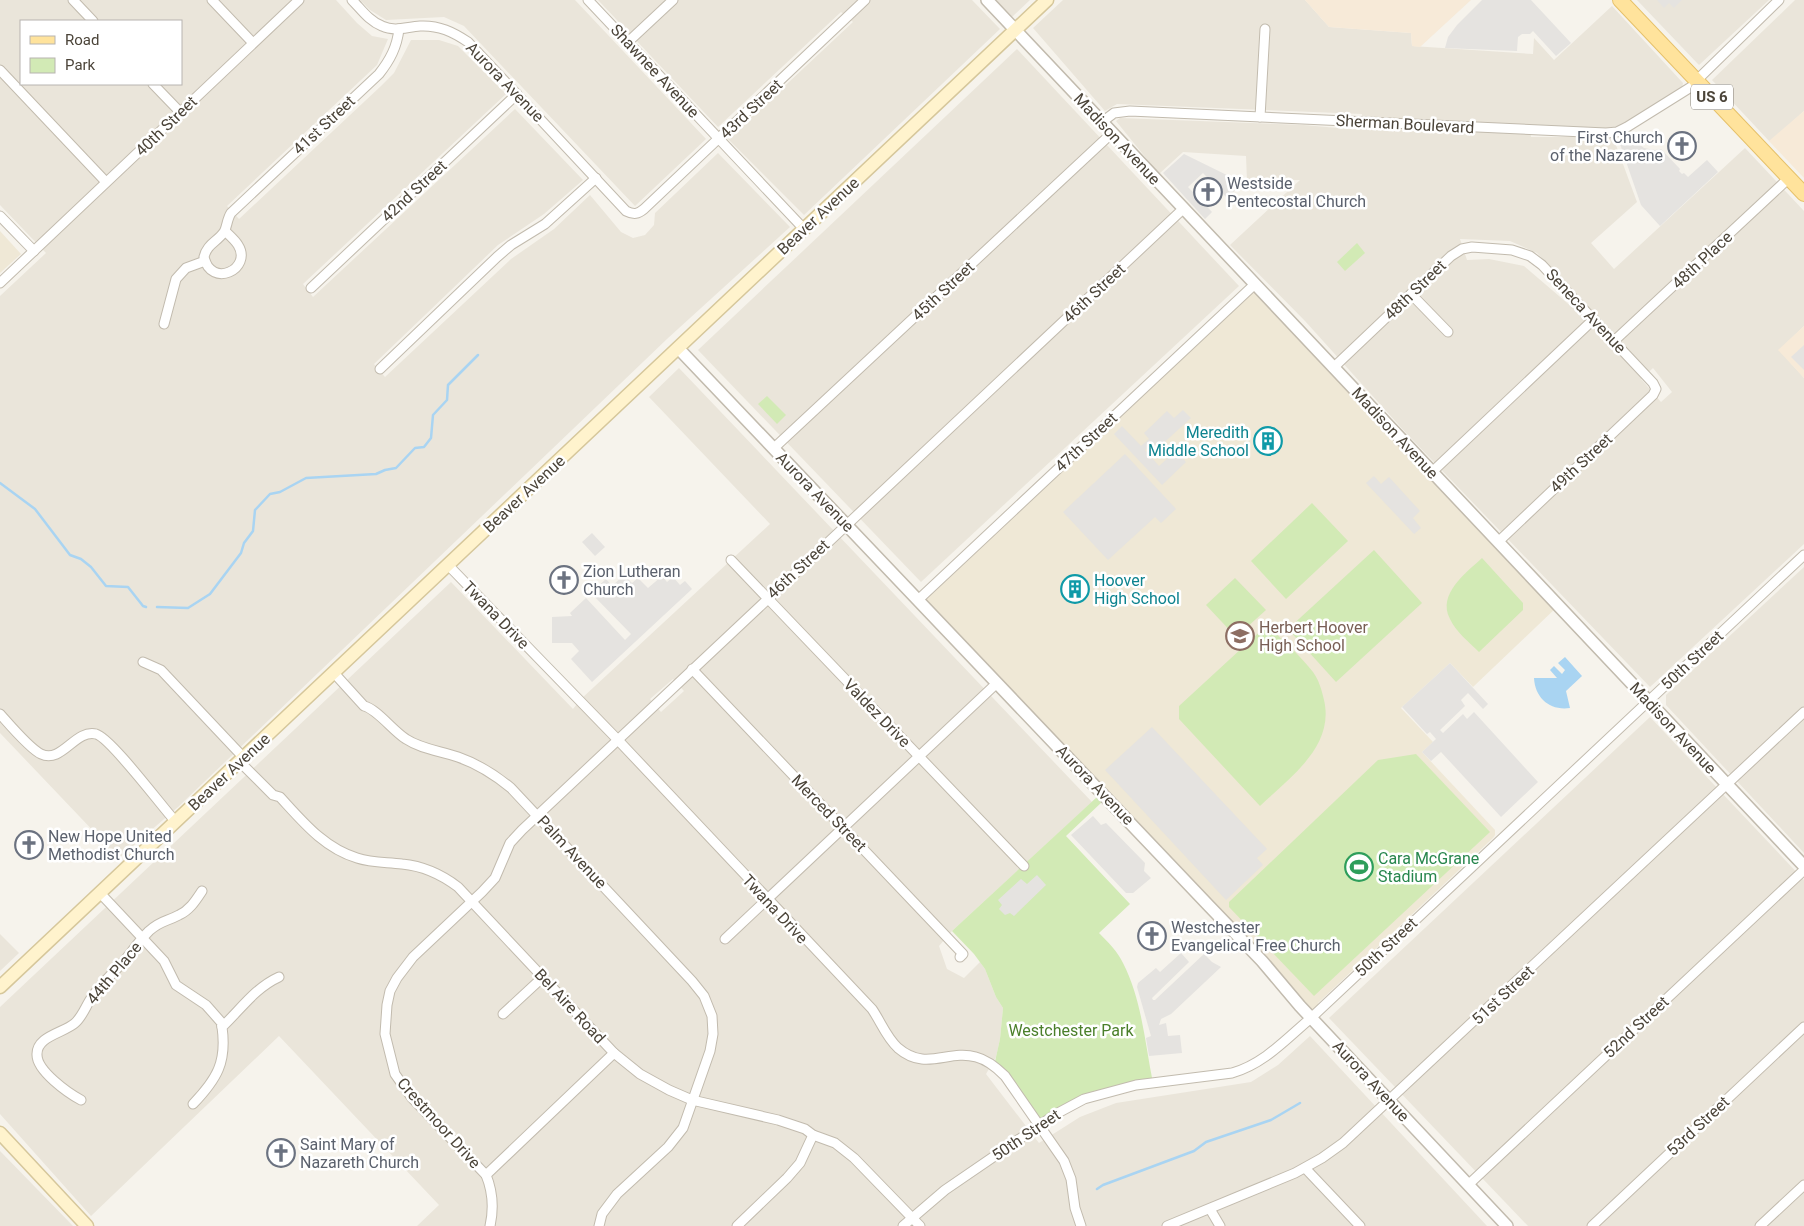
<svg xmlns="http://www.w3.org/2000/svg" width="1804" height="1226" font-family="Roboto,sans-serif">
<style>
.residential{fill:#eae5da;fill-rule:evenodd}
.commercial{fill:#f7ead8}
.education{fill:#efe8d6}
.green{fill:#d2eab5}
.parking{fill:#e5e3e0}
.water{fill:#a9d4f2}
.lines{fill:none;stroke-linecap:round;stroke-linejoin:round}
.stream{stroke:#a9d4f2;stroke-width:2.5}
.minor-casing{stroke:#c2bbae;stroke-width:11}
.tertiary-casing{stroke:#c2bbae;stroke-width:14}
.secondary-casing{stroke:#d6c79b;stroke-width:15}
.primary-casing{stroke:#e6c16a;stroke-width:16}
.minor{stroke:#fff;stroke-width:9}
.tertiary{stroke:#fff;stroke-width:11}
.secondary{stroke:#fff3cd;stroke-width:12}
.primary{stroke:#ffe39c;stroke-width:14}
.labels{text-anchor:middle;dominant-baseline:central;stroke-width:5;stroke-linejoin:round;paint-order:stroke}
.shield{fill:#fff;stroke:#817c74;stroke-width:1}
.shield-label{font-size:15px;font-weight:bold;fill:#4b4439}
.street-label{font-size:16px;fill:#4b4439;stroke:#fff}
.worship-label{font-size:16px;fill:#5b616d;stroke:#fff;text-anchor:start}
.culture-label{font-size:16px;fill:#0d838f;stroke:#fff;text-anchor:end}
.education-label{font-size:16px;fill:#785e54;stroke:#fff;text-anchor:start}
.leisure-label{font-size:16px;fill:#27864d;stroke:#fff;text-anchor:start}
.park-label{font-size:16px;fill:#4a7f2a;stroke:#fff}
</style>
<rect width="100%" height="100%" fill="#f6f3ec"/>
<g class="residential">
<path d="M0 0H336L357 23 372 36 388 39 377 65 227 206 239 219 381 86 394 73 411 40H439L458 46 506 94 303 284 313 297 515 109 583 180 544 214 498 245 374 364 385 377 511 259 554 229 590 195 621 232 633 238 645 235 654 225 655 213 718 153 790 227 667 339 178 807 119 858 0 733V296L46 253 0 205ZM21 21H181V84H21Z"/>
<polygon points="360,0 575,0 706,139 635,206 464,26 444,17 386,20 370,10"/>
<polygon points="598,0 972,0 1000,29 804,215 728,139 853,22 841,12 718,127"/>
<polygon points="996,0 1030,0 1012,17"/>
<path d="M1063 0H1305L1329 27 1411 33 1412 46 1533 54 1534 38 1554 60 1612 6 1683 83 1682 88 1623 125 1605 129 1530 126 1531 137H1613L1637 202 1591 243 1614 269 1745 148 1804 211V326L1779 350 1804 378V544L1650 687 1406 433 1305 321 1230 245 1300 180 1247 181 1246 156 1183 152 1159 174 1116 121 1120 118 1304 125 1360 130 1362 114 1117 104 1105 111 1033 28ZM1460 239 1510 241 1537 253 1582 300 1573 308 1524 266 1489 259 1467 260ZM1653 368 1672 392 1661 402 1641 379Z"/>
<polygon points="1637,0 1769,0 1699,65"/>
<polygon points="1795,0 1804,0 1804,111 1770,142 1712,80"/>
<polygon points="1017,49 1239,286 921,582 698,350"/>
<path d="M679 368 1092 802 952 931 939 946 947 969 964 978 980 962 985 969 996 997 1003 1008 1000 1039 996 1057 986 1074 1039 1143 1080 1117 1116 1103 1251 1082 1278 1065 1310 1036 1487 1226H417L439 1205 279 1036 91 1216 0 1114V1007L451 582 573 709 581 699 770 524 649 397ZM673 679 684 691 661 712 650 699Z"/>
<polygon points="1804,567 1804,853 1666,705 1666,695"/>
<polygon points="1650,717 1804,880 1804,1226 1528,1226 1329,1018"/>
<polygon points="0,934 19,953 0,971"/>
<polygon points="0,1151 73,1226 0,1226"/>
</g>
<g class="commercial">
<polygon points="1305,0 1471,0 1420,47 1412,46 1411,33 1329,27"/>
<polygon points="1804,111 1804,178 1769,141"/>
<polygon points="1804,326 1804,378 1778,350"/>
</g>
<g class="education">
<polygon points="0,231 21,254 0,273"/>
<polygon points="1255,284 1558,606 1473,687 1450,663 1401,708 1433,742 1422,752 1495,830 1495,835 1493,838 1318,1003 1319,1009 1311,1018 918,600"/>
</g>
<g class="green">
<polygon points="1357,243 1365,253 1345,271 1337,262"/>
<polygon points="767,396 786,415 777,424 758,404"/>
<polygon points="1312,503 1348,541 1286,599 1251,561"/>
<polygon points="1374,550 1422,603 1336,682 1288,629"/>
<path d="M1482 558 1523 603V610L1479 652C1469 642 1456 632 1450 619 1437 594 1466 573 1482 558Z"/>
<polygon points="1235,578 1266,610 1236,637 1206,605"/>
<path d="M1267 625C1282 640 1300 655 1313 672 1319 680 1322 691 1324 700 1335 747 1289 778 1260 806L1179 719V706Z"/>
<polygon points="1416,754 1490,832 1314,996 1229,907 1229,902 1378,760"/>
<path d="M1097 797 1102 802 1066 836 1130 904 1099 933C1108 942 1118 952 1123 963 1142 1000 1145 1044 1153 1083L1107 1092 1040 1125 994 1066 1000 1039 1003 1008 996 997 985 969 974 954 952 931Z"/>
</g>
<g class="parking">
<polygon points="1482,0 1531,0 1571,43 1556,56 1533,31 1530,34 1522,34 1518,37 1517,51 1445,48 1448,37 1457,25"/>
<polygon points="1657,0 1682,0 1674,8 1669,3 1664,8"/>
<polygon points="1628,136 1644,148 1655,150 1661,149 1680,169 1679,171 1682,174 1684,173 1688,177 1707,160 1718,172 1660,226 1641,205 1619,141"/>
<polygon points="1184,154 1243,183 1227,198 1203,173 1188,187 1212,212 1205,219 1163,173"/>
<polygon points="1804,345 1804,370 1791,357"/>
<polygon points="1183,410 1191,418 1158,448 1153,443 1145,450 1159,466 1176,451 1186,462 1162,485 1114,434 1122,426 1141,446 1149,439 1144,433 1167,411 1174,418"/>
<polygon points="1125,454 1176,509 1161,523 1155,517 1108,560 1063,512"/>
<polygon points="1374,476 1381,484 1389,477 1420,511 1413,518 1421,528 1414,534 1366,483"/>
<polygon points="592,533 605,547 595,556 582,542"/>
<polygon points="624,575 632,583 638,578 648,588 662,576 667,582 673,577 680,585 685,581 692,589 592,682 571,659 579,651 572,643 552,643 552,617 572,616 570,613 586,598 625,640 631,634 591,593 606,579 612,586"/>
<polygon points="1450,663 1488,704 1483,709 1468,693 1461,700 1465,706 1440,730 1443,733 1463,714 1467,719 1474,712 1538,782 1501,817 1441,752 1431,761 1422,752 1436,739 1430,732 1427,734 1402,707"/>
<polygon points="1152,727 1267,849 1257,858 1263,865 1226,900 1105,770"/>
<polygon points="1093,816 1101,825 1106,823 1145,863 1144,871 1151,878 1133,893 1126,893 1071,835"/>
<polygon points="1037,875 1046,885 1014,916 1010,913 1005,915 999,909 1002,905 998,900 1021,879 1027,884"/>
<polygon points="1181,953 1189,962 1152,998 1153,1000 1155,1000 1204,954 1212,962 1221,967 1171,1014 1161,1019 1159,1025 1166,1023 1168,1036 1180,1035 1182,1053 1149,1056 1146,1038 1151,1036 1137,987 1138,983 1156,968 1160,972"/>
</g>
<path class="water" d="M1565 657 1582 676 1566 691 1570 708C1550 711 1535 698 1534 678H1557L1550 670 1554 666 1562 674 1565 670 1558 663Z"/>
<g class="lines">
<g class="stream">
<polyline points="0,483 35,509 70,555 81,559 91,567 106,586 128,587 143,606 146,607"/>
<polyline points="157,607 188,608 210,594 241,553 244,543 253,531 255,510 270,494 280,492 306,478 376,474 385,470 396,468 415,448 424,447 431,438 433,415 447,400 448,385 478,355"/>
<polyline points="1097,1189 1103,1185 1194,1151 1206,1142 1271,1120 1300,1103"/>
</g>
<defs>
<g id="minor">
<polyline points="73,0 93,21"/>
<polyline points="212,0 253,43"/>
<path d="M352 0C361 9 369 21 382 26 395 32 406 27 420 26 439 25 453 32 468 42L626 211C634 215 638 214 644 209L865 0"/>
<polyline points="588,0 804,229"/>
<polyline points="628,42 673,0"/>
<polyline points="0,70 106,182"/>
<polyline points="1697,80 1779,0"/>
<polyline points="153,84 180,112"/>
<polyline points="1260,117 1265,29"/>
<polyline points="1102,122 1114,113 1130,111 1606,133 1617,132 1627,127 1699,82"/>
<polyline points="0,216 34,251"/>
<path d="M225 231C229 235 235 240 238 245 253 269 211 289 204 257 207 244 217 242 224 232 227 227 227 219 231 213L379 74C390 60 397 47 399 29"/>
<polyline points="0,283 299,0"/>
<polyline points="311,288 517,94"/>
<polyline points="1411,294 1448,332"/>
<polyline points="164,324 176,279 186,268 205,261"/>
<polyline points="1614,341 1789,178"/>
<polyline points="1333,368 1451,256 1462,249 1472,247 1512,250 1530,256 1542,265 1653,383 1656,389 1653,395 1498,542"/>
<polyline points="380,369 497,257 511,245 545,224 596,178"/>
<polyline points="774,448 1112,133"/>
<polyline points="1432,472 1594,319"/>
<polyline points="731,560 1024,866"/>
<path d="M448 565 617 739 872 1009C881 1022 886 1037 898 1048 926 1072 948 1049 976 1057 988 1060 997 1068 1005 1076L1064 1161 1071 1179 1075 1208 1081 1226"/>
<polyline points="918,600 1255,284"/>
<polyline points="143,662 161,670 244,758"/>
<polyline points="692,669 963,954 960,957"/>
<path d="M334 673 364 706C377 709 393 731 406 739 421 749 441 751 458 757 478 764 494 774 511 788L692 981 704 996 712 1016 713 1034 710 1051 683 1128 668 1147 617 1194 602 1214 599 1226"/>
<path d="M0 714C9 724 30 749 41 754 62 764 75 729 96 734 111 738 162 807 176 822"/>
<path d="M240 762 273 795 280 797C303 822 324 848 357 858 372 863 387 862 402 864 423 866 441 874 458 887L614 1053 640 1074 669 1090 692 1100 778 1120 805 1129 813 1135 835 1143 854 1158 920 1226"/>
<polyline points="100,893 164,961 176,985 206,1005 221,1022 222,1027"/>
<polyline points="725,939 997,683"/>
<polyline points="503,1014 543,977"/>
<path d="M81 1100C68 1093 37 1071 37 1055 36 1036 64 1033 75 1023 83 1016 86 1005 92 997 101 984 114 972 125 960 133 950 140 940 149 931 161 920 166 922 179 915 190 910 196 900 202 891"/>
<path d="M193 1104C217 1079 227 1062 222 1027 241 1009 255 988 279 977"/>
<polyline points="1305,1168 1360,1226"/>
<polyline points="486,1175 614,1053"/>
<polyline points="1468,1185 1804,870"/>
<polyline points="1210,1209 1220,1226"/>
<path d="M490 1226C494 1208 493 1192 486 1175L412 1098 395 1074 385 1034 387 1005 390 991 397 978 413 957 482 892 495 878 510 843 522 830 1183 209"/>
<polyline points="737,1226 787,1178 800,1163 813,1135"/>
<path d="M903 1226 945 1190 1056 1114 1084 1099 1136 1085 1232 1073C1264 1064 1286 1039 1311 1018L1804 555"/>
<polyline points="1167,1226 1295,1173 1322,1158 1343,1143 1804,712"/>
<polyline points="1592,1226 1804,1027"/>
<polyline points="1760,1226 1804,1185"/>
</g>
<g id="tertiary">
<polyline points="987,0 1804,866"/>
<polyline points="678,348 1210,907 1262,961 1300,1006 1507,1226"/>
</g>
<g id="secondary">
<polyline points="0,987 1047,0"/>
<polyline points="0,1133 87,1226"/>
</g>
<polyline id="primary" points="1620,0 1804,194"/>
</defs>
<use href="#minor" class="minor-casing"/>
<use href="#tertiary" class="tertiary-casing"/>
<use href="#secondary" class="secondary-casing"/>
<use href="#primary" class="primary-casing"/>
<use href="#minor" class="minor"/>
<use href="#tertiary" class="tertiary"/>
<use href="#secondary" class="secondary"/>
<use href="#primary" class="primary"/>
</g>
<defs>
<symbol id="church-ring" viewBox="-11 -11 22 22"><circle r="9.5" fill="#fff" stroke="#6b7280" stroke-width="1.5"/><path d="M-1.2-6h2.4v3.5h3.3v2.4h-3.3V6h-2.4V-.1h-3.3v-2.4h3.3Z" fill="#6b7280"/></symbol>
<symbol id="building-ring" viewBox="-11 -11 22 22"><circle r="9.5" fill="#fff" stroke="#0f9aa8" stroke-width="1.5"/><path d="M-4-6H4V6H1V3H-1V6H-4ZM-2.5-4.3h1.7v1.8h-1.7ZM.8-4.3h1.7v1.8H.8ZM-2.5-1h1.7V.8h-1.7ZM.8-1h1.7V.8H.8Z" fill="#0f9aa8"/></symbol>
<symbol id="school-ring" viewBox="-11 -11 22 22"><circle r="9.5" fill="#fff" stroke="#8d6e63" stroke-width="1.5"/><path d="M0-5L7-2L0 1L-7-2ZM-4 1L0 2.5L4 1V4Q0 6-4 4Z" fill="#8d6e63"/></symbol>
<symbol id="stadium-ring" viewBox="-11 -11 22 22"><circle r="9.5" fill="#fff" stroke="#2e9e5b" stroke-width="1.5"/><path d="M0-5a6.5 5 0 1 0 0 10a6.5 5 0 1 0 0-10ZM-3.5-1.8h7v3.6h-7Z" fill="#2e9e5b"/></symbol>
</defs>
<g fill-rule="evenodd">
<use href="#church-ring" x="1666" y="130" width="32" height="32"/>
<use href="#church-ring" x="1192" y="176" width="32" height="32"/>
<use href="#building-ring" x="1252" y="425" width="32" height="32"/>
<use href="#church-ring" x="548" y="564" width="32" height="32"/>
<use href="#building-ring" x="1059" y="573" width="32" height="32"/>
<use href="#school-ring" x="1224" y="620" width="32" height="32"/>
<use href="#church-ring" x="13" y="829" width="32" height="32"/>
<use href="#stadium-ring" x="1343" y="851" width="32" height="32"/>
<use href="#church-ring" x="1136" y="920" width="32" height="32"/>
<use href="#church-ring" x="265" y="1137" width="32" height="32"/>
</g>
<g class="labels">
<rect class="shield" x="1691" y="84.5" width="42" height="25" rx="4"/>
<g class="shield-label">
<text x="1712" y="97">US 6</text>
</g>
<g class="street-label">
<text transform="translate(655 71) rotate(47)">Shawnee Avenue</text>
<text transform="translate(505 82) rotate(46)">Aurora Avenue</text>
<text transform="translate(751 109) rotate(-43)">43rd Street</text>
<text transform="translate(1405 124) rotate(3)">Sherman Boulevard</text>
<text transform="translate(324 125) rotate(-43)">41st Street</text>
<text transform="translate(166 126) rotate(-44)">40th Street</text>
<text transform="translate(1117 139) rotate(47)">Madison Avenue</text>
<text transform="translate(414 191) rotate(-43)">42nd Street</text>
<text transform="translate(818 216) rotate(-43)">Beaver Avenue</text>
<text transform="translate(1702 260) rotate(-43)">48th Place</text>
<text transform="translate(1415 290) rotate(-44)">48th Street</text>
<text transform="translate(943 291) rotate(-43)">45th Street</text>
<text transform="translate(1094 293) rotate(-43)">46th Street</text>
<text transform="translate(1586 311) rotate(47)">Seneca Avenue</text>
<text transform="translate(1395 433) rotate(47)">Madison Avenue</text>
<text transform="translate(1086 442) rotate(-43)">47th Street</text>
<text transform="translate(1581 463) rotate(-43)">49th Street</text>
<text transform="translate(815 492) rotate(46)">Aurora Avenue</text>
<text transform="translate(524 494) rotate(-43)">Beaver Avenue</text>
<text transform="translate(798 569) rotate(-43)">46th Street</text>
<text transform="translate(496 615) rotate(46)">Twana Drive</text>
<text transform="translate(1692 660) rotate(-43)">50th Street</text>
<text transform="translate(877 713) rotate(46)">Valdez Drive</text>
<text transform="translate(1673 728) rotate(47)">Madison Avenue</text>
<text transform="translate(229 772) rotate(-43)">Beaver Avenue</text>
<text transform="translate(1095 785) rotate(46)">Aurora Avenue</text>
<text transform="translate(829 813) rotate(46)">Merced Street</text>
<text transform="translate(572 852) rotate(47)">Palm Avenue</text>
<text transform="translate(775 909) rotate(47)">Twana Drive</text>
<text transform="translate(1386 947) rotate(-43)">50th Street</text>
<text transform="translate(114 973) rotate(-50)">44th Place</text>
<text transform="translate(1503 995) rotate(-43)">51st Street</text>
<text transform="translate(570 1006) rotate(47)">Bel Aire Road</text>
<text transform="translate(1636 1027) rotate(-43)">52nd Street</text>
<text transform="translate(1371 1081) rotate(47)">Aurora Avenue</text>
<text transform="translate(439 1123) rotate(48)">Crestmoor Drive</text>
<text transform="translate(1698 1126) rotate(-43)">53rd Street</text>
<text transform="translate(1026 1135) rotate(-34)">50th Street</text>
</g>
<g class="worship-label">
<text x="1663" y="137" text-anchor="end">First Church<tspan x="1663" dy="18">of the Nazarene</tspan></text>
<text x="1227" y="183">Westside<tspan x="1227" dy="18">Pentecostal Church</tspan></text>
<text x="583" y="571">Zion Lutheran<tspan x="583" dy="18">Church</tspan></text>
<text x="48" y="836">New Hope United<tspan x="48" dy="18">Methodist Church</tspan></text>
<text x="1171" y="927">Westchester<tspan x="1171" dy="18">Evangelical Free Church</tspan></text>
<text x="300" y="1144">Saint Mary of<tspan x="300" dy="18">Nazareth Church</tspan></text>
</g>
<g class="culture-label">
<text x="1249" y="432">Meredith<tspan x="1249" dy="18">Middle School</tspan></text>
<text x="1094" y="580" text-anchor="start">Hoover<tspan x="1094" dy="18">High School</tspan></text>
</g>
<g class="education-label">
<text x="1259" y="627">Herbert Hoover<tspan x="1259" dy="18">High School</tspan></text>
</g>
<g class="leisure-label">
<text x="1378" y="858">Cara McGrane<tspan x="1378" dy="18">Stadium</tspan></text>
</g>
<g class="park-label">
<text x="1071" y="1030">Westchester Park</text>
</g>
</g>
<rect x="20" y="20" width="162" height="65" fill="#ffffff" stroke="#b7b4b0"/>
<rect x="30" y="36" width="25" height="8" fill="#ffe39c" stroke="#b7b4b0"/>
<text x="65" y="45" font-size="15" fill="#4b4439">Road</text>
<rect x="30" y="58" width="25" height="15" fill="#d2eab5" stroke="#b7b4b0"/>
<text x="65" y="70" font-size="15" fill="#4b4439">Park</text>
</svg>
